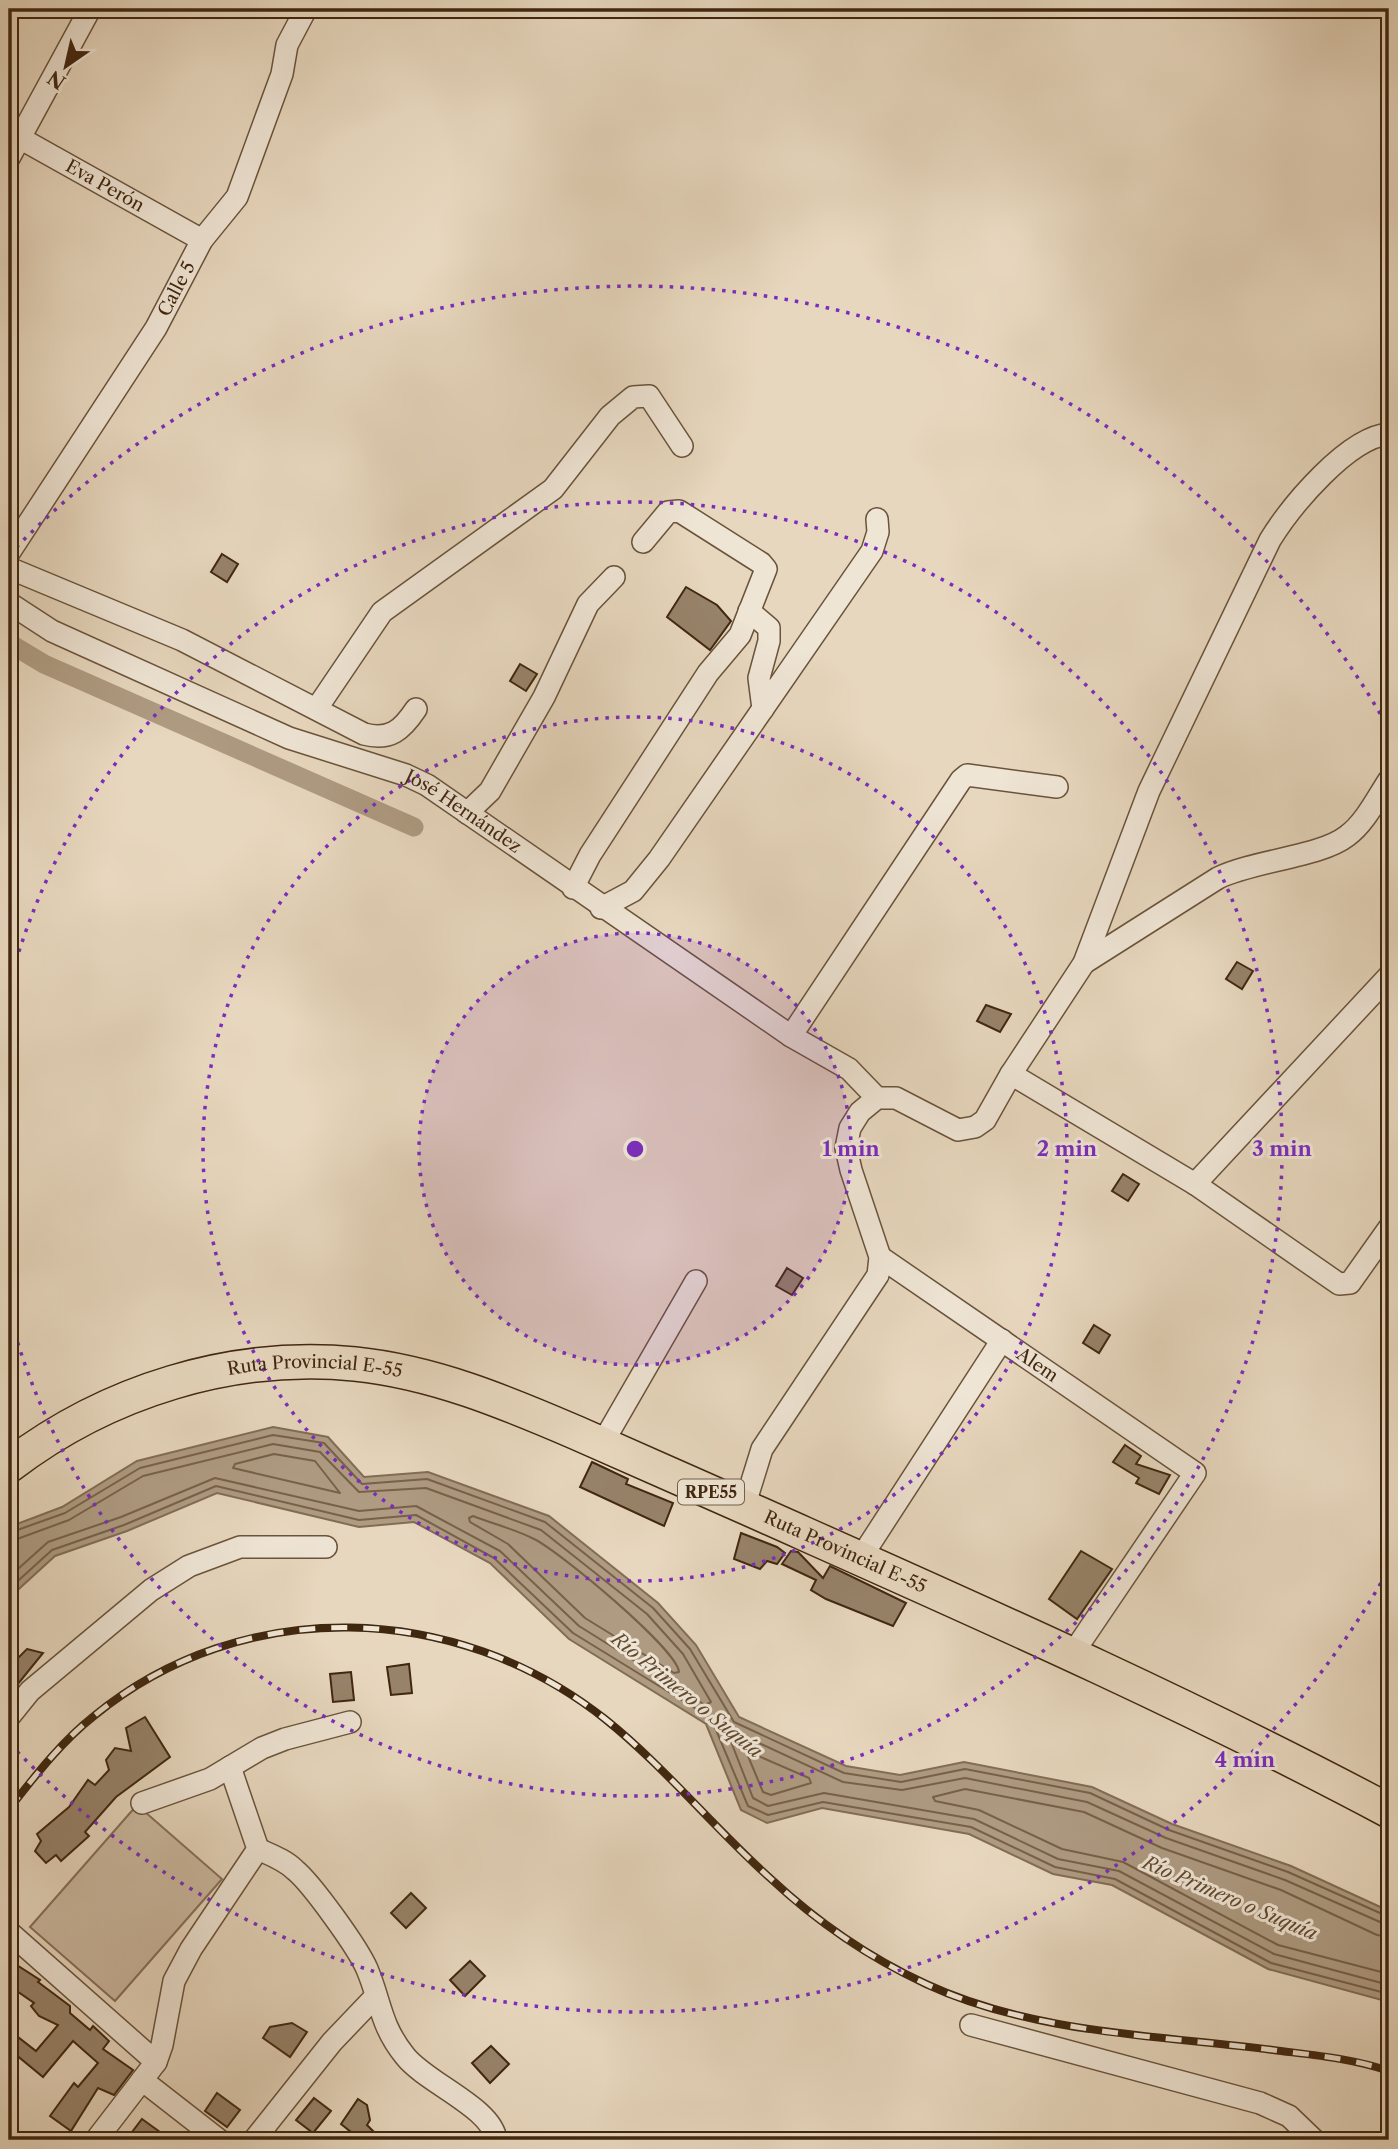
<svg xmlns="http://www.w3.org/2000/svg" width="1398" height="2149" font-family="'Libre Caslon Text',serif">
<style>
.green{fill:#cbb9a0;stroke:#867058;stroke-width:2}
.water{fill:#ae9b82;stroke:#826d54;stroke-width:2}
.lines{fill:none;stroke-linecap:round;stroke-linejoin:round}
.shore{stroke:#776148;stroke-width:2}
.canal{stroke:#ae9b82;stroke-width:19}
.building{fill:#97836a;stroke:#40270f;stroke-width:2}
.street-casing{stroke:#6a533b;stroke-width:24}
.primary-casing{stroke:#40270f;stroke-width:36}
.street{stroke:#efe5d5;stroke-width:21}
.primary{stroke:#e7d7be;stroke-width:33}
.rail-casing{stroke:#40270f;stroke-width:8}
.rail{stroke:#efe5d5;stroke-width:5;stroke-dasharray:16;stroke-linecap:butt}
.ring{fill:none;stroke:#7b2cbf;stroke-width:3.5;stroke-dasharray:3.5 7}
.labels{text-anchor:middle;dominant-baseline:central;stroke-width:6;stroke-linejoin:round;paint-order:stroke}
.shield{fill:#efe5d5;stroke:#74604a;stroke-width:2}
.shield-label{font-size:16px;font-weight:bold;fill:#40270f}
.street-label{font-size:18px;fill:#40270f;stroke:#efe5d5}
.water-label{font-size:19px;font-style:italic;fill:#614a32;stroke:#efe5d5}
.centre{fill:#7b2cbf;stroke:#efe5d5;stroke-width:3.5}
.ring-label{font-size:21px;text-anchor:middle;font-weight:bold;fill:#7b2cbf;stroke:#efe5d5;stroke-width:6;stroke-linejoin:round;paint-order:stroke}
</style>
<rect width="100%" height="100%" fill="#e7d7be"/>
<filter id="stains"><feTurbulence type="fractalNoise" baseFrequency=".00286" numOctaves="4"/><feColorMatrix values="0 0 0 0 .2 0 0 0 0 .09 0 0 0 0 .02 0 0 0 .5 -.17"/></filter>
<radialGradient id="worn" r=".72"><stop offset=".6" stop-color="#630" stop-opacity="0"/><stop offset="1" stop-color="#630" stop-opacity=".3"/></radialGradient>
<polygon class="green" points="137,1805 222,1879 115,2001 30,1927"/>
<polygon class="water" points="273,1427 328,1437 364,1477 428,1472 549,1516 658,1603 696,1645 739,1717 846,1766 900,1775 964,1762 1092,1787 1172,1824 1291,1866 1389,1911 1389,2002 1268,1969 1112,1885 1053,1874 969,1834 822,1808 767,1823 741,1810 706,1724 569,1639 490,1563 414,1522 359,1527 217,1493 127,1531 55,1556 9,1598 9,1527 62,1507 137,1461"/>
<g class="lines">
<g class="shore">
<polygon points="274,1454 315,1461 340,1493 233,1468 235,1464"/>
<path d="M473 1516C493 1524 515 1529 534 1539 559 1551 677 1649 679 1672L674 1673 585 1618 508 1544 470 1522 469 1518Z"/>
<polyline points="9,1533 65,1513 140,1468 273,1435 324,1443 362,1484 427,1479 545,1522 653,1608 690,1649 734,1722 844,1773 901,1782 965,1769 1090,1793 1169,1830 1288,1872 1389,1917"/>
<polyline points="9,1542 69,1520 143,1476 273,1444 320,1452 359,1492 426,1488 541,1530 647,1614 683,1654 711,1702 705,1705 579,1626 500,1551 416,1506 359,1511 215,1478 121,1517 48,1542 9,1577"/>
<polyline points="9,1589 52,1550 124,1525 216,1486 359,1520 416,1515 494,1558 573,1633 711,1718 748,1806 768,1815 823,1802 971,1827 1055,1867 1115,1879 1271,1963 1389,1994"/>
<polygon points="749,1752 809,1778 811,1783 771,1795 763,1792 748,1756"/>
<polyline points="1389,1926 1285,1880 1166,1838 1087,1802 965,1778 902,1790 843,1782 733,1731 728,1734 753,1798 768,1806 824,1793 974,1819 1058,1859 1119,1871 1274,1954 1389,1985"/>
<polyline points="1389,1937 1377,1935 1281,1890 1162,1848 1084,1812 965,1789 933,1797 935,1801 979,1810 1062,1849 1123,1862 1278,1945 1389,1974"/>
</g>
<polyline class="canal" points="9,643 44,664 414,827"/>
</g>
<g class="building">
<polygon points="222,554 238,564 227,582 211,572"/>
<polygon points="686,587 717,605 731,621 710,650 667,617"/>
<polygon points="520,664 537,674 526,691 510,681"/>
<polygon points="1237,962 1253,971 1242,989 1226,979"/>
<polygon points="986,1005 1011,1014 1000,1032 977,1021"/>
<polygon points="1123,1174 1139,1184 1128,1201 1112,1191"/>
<polygon points="787,1268 803,1278 792,1295 776,1286"/>
<polygon points="1094,1325 1110,1335 1099,1353 1083,1343"/>
<polygon points="1125,1445 1141,1456 1136,1464 1170,1475 1159,1494 1136,1483 1139,1478 1113,1462"/>
<polygon points="592,1462 628,1479 626,1484 673,1503 664,1526 580,1487"/>
<polygon points="741,1533 777,1547 785,1553 777,1564 767,1561 760,1569 734,1559"/>
<polygon points="791,1551 798,1552 823,1578 830,1566 906,1603 893,1626 826,1599 811,1590 816,1580 782,1564"/>
<polygon points="1081,1551 1112,1569 1077,1619 1049,1599"/>
<polygon points="27,1649 43,1653 9,1695 9,1667"/>
<polygon points="409,1664 412,1693 391,1695 387,1667"/>
<polygon points="351,1672 354,1700 333,1702 330,1674"/>
<polygon points="145,1717 170,1757 116,1797 85,1832 89,1836 61,1861 56,1855 46,1863 35,1851 41,1841 37,1834 69,1807 88,1780 95,1785 109,1770 106,1760 115,1748 131,1751 126,1728"/>
<polygon points="411,1893 426,1908 406,1928 391,1913"/>
<polygon points="9,1960 40,1980 38,1982 70,2006 70,2013 90,2030 93,2026 109,2041 103,2049 133,2070 114,2095 98,2088 71,2131 50,2116 74,2083 78,2087 98,2063 73,2041 43,2077 9,2049 9,2030 36,2051 58,2025 39,2016 31,2006 34,2003 11,1987"/>
<polygon points="470,1961 485,1976 465,1996 450,1980"/>
<polygon points="292,2023 307,2032 290,2057 263,2038 270,2027"/>
<polygon points="491,2046 509,2064 490,2083 472,2063"/>
<polygon points="217,2093 240,2110 227,2127 205,2111"/>
<polygon points="314,2098 331,2111 313,2133 296,2120"/>
<polygon points="358,2099 367,2105 370,2120 367,2125 382,2140 361,2140 341,2124"/>
<polygon points="142,2119 171,2140 126,2140"/>
</g>
<g class="lines">
<defs>
<g id="street">
<path id="s1" d="M9 132 202 240"/>
<polyline points="9,158 90,9"/>
<path id="s2" d="M9 553 156 328 202 240 237 197 282 74 287 45 306 9"/>
<path d="M9 568 182 640 364 734C390 741 402 730 416 709"/>
<path id="s3" d="M9 603 52 631 289 738 406 775 427 785 791 1036 849 1069 877 1098"/>
<polyline points="749,611 769,628 769,641 759,678 763,709"/>
<polyline points="317,708 382,612 553,489 610,416 633,397 649,396 682,446"/>
<polyline points="467,813 490,791 544,697 588,604 614,577"/>
<polyline points="573,888 590,855 708,673 740,635 766,569 761,563 679,511 668,512 643,542"/>
<polyline points="601,908 633,891 659,859 872,551 878,532 877,519"/>
<path d="M1084 963 1218 878C1255 860 1320 857 1347 836 1365 823 1377 798 1389 780"/>
<polyline points="791,1036 961,780 967,775 1057,787"/>
<polyline points="1011,1074 1195,1184 1339,1284 1350,1283 1389,1228"/>
<polyline points="1195,1184 1389,976"/>
<path id="s4" d="M880 1257 1195 1473 1071 1656"/>
<polyline points="602,1444 696,1281"/>
<path d="M744 1507 762 1449 878 1275 880 1257 851 1170 846 1148 850 1128 860 1112 877 1098H896L958 1130 975 1127 985 1120 1011 1074 1084 963 1149 791 1270 540C1291 506 1348 437 1389 434"/>
<polyline points="860,1559 1002,1340"/>
<polyline points="9,1717 30,1691 151,1590 189,1566 240,1547 326,1547"/>
<polyline points="142,1803 210,1779 262,1748 285,1739 350,1722"/>
<path d="M258 1849C271 1855 285 1860 295 1870 312 1884 358 1948 367 1969 381 2002 380 2025 405 2056 426 2083 493 2108 496 2140"/>
<polyline points="9,1932 156,2062"/>
<polyline points="971,2025 1260,2103 1289,2116 1314,2140"/>
<polyline points="142,2080 219,2140"/>
<polyline points="96,2140 156,2062 162,2045 174,1981 191,1949 258,1849 230,1767"/>
<polyline points="254,2140 332,2042 374,1998"/>
</g>
<g id="primary">
<path id="s5" d="M9 1466C107 1391 232 1352 355 1364 433 1372 505 1402 577 1433 634 1458 692 1484 749 1509 964 1605 1181 1700 1389 1811"/>
</g>
</defs>
<use href="#street" class="street-casing"/>
<use href="#primary" class="primary-casing"/>
<use href="#street" class="street"/>
<use href="#primary" class="primary"/>
<defs>
<path id="rail" d="M9 1809C35 1776 61 1742 94 1716 243 1594 456 1601 605 1719 665 1767 713 1827 770 1878 816 1921 868 1957 926 1984 1034 2034 1157 2035 1273 2050 1312 2055 1351 2058 1389 2071"/>
</defs>
<use href="#rail" class="rail-casing"/>
<use href="#rail" class="rail"/>
</g>
<circle cx="635" cy="1149" r="216" fill="#7b2cbf" fill-opacity=".12"/>
<g class="ring">
<circle cx="635" cy="1149" r="216"/>
<circle cx="635" cy="1149" r="432"/>
<path d="M10 982A647 647 0 1 1 10 1316"/>
<path d="M1386 1574A863 863 0 0 1 9 1743M9 555A863 863 0 0 1 1386 724"/>
</g>
<g class="labels">
<rect class="shield" x="678" y="1479.5" width="66" height="25" rx="5"/>
<g class="shield-label">
<text x="711" y="1492">RPE55</text>
</g>
<g class="street-label">
<text stroke="none"><textPath href="#s1" startOffset="110">Eva Perón</textPath></text>
<text stroke="none"><textPath href="#s2" startOffset="313">Calle 5</textPath></text>
<text stroke="none"><textPath href="#s3" startOffset="502">José Hernández</textPath></text>
<text stroke="none"><textPath href="#s4" startOffset="191">Alem</textPath></text>
<text stroke="none"><textPath href="#s5" startOffset="329">Ruta Provincial E-55</textPath></text>
<text stroke="none"><textPath href="#s5" startOffset="896">Ruta Provincial E-55</textPath></text>
</g>
<g class="water-label">
<text transform="translate(687 1695) rotate(39)">Río Primero o Suquía</text>
<text transform="translate(1230 1898) rotate(23)">Río Primero o Suquía</text>
</g>
</g>
<circle cx="635" cy="1149" r="10" class="centre"/>
<g class="ring-label">
<text x="851" y="1156">1 min</text>
<text x="1067" y="1156">2 min</text>
<text x="1282" y="1156">3 min</text>
<text x="1245" y="1767">4 min</text>
</g>
<rect width="1398" height="2149" fill="none" stroke="#e7d7be" stroke-width="35"/>
<rect x="10" y="10" width="1377" height="2128" fill="none" stroke="#40270f" stroke-width="3.5"/>
<rect x="18" y="18" width="1363" height="2114" fill="none" stroke="#40270f" stroke-width="2"/>
<g transform="translate(66 66) rotate(214)" stroke="#efe5d5" stroke-width="5" paint-order="stroke">
<path d="M0-5L12 26L0 18L-12 26Z" fill="#40270f"/>
<text y="-10" font-size="19" font-weight="bold" text-anchor="middle" fill="#40270f">N</text>
</g>
<rect width="100%" height="100%" filter="url(#stains)"/>
<rect width="100%" height="100%" fill="url(#worn)"/>
</svg>
